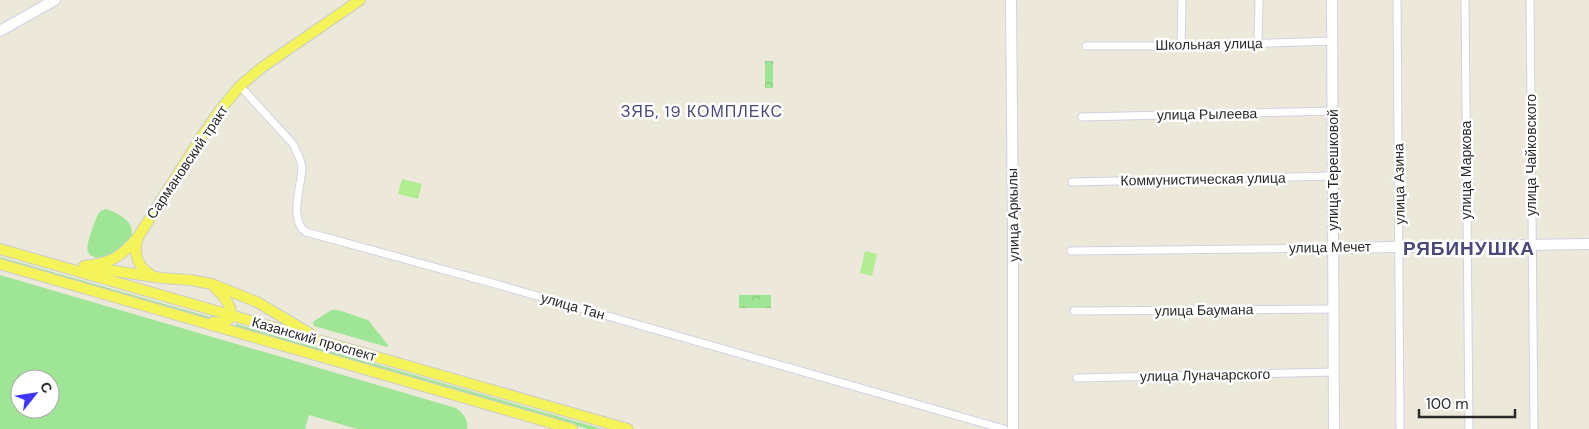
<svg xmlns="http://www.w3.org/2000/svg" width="1589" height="429" font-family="'DM Sans',sans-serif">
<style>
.grass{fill:#9fe596;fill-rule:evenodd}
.forest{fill:url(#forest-crowns)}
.pitch{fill:#b1ec91}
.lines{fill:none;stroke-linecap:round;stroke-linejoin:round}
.street-casing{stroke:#d1d1e3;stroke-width:9}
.secondary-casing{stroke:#d1d1e3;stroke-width:12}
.primary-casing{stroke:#ccc;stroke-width:12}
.street{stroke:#fff;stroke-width:7}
.secondary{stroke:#fff;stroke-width:10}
.primary{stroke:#f4f359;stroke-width:10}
.labels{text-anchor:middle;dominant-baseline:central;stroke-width:5;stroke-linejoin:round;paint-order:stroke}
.street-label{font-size:14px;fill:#2a2a2a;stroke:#fff}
.quarter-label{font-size:16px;letter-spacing:1px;fill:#4b497c;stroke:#fff}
.district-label{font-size:19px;font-weight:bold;letter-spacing:1px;fill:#4b497c;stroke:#fff}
</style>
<defs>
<pattern id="forest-crowns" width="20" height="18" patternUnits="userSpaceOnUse" patternTransform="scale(1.25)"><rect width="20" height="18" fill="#9fe596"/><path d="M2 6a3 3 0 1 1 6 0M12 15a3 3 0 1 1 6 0" fill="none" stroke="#89c581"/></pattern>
</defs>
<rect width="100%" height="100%" fill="#ece9db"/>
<g class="grass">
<path d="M106 209C169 230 98 273 88 252 85 245 95 222 98 214L101 211Z"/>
<polygon points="0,257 217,319 213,321 0,260"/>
<path d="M0 275 456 408C463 413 469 420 467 429H357L309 415 305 429H0ZM20 379H50V409H20Z"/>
<polygon points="331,310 338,310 368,320 388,345 387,347 314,326 313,322"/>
<polygon points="236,324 602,429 588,429 235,328"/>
</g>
<g class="forest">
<rect x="765" y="61" width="8" height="27"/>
<rect x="739" y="295" width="32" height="13"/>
</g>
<g class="pitch">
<polygon points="402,179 422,184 418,199 398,194"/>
<polygon points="865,251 877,254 872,276 860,273"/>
</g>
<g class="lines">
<defs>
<g id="street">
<polyline points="1397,0 1400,429"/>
<polyline points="1465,0 1469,429"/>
<polyline points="1530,0 1534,429"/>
<polyline points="1258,43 1259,0"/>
<polyline points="1086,46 1181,46 1333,41"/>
<polyline points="1181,46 1182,0"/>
<path d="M240 86 293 144C296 151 301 159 302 167 302 185 288 220 306 232L492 283 1004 429"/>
<polyline points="1082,117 1333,111"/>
<polyline points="1072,182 1333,176"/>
<polyline points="1071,251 1333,248"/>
<polyline points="1074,311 1333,309"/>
<polyline points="1077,378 1334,372"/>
</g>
<g id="secondary">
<polyline points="1011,0 1013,231 1013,429"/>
<polyline points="1332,0 1334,429"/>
<polyline points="0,31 55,0"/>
<polyline points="1333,248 1589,244"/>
</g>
<g id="primary">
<path d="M138 238C133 251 137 267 150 274"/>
<polyline points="0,249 628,429"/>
<polyline points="0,264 572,429"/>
<path d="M84 266C111 263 120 258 138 237L200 139 220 110 240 86 261 68 360 0"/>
<polyline points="94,268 162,278 190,280 212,284 257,302 309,333"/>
<path d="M213 322C244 325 229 300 215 288"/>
</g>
</defs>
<use href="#street" class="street-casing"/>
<use href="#secondary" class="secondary-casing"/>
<use href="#primary" class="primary-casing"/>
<use href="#street" class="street"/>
<use href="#secondary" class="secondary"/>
<use href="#primary" class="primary"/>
</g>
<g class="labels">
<g class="street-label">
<text transform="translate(1209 44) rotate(-1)">Школьная улица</text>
<text transform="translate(1207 114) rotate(-1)">улица Рылеева</text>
<text transform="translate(1531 155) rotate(-90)">улица Чайковского</text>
<text transform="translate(187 162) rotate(-56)">Сармановский тракт</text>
<text transform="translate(1333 170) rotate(-90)">улица Терешковой</text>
<text transform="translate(1466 170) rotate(-90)">улица Маркова</text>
<text transform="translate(1203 179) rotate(-1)">Коммунистическая улица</text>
<text transform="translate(1399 184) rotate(-91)">улица Азина</text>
<text transform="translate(1013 215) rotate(-91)">улица Аркылы</text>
<text transform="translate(1330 247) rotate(-1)">улица Мечет</text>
<text transform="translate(573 306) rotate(16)">улица Тан</text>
<text transform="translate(1204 310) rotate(-1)">улица Баумана</text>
<text transform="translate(314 339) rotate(16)">Казанский проспект</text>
<text transform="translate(1205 375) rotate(-1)">улица Луначарского</text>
</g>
<g class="quarter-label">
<text x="702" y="111">ЗЯБ, 19 КОМПЛЕКС</text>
</g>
<g class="district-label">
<text x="1469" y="248">РЯБИНУШКА</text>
</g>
</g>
<g transform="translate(35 394) rotate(60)"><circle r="24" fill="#ffffff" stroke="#aaaaaa"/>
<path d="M0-4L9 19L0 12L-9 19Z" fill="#3e36ff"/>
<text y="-8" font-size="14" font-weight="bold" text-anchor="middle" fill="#2a2a2a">С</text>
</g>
<path d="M1419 409v8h96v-8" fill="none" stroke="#2a2a2a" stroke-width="2.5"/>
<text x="1426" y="409" font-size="15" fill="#2a2a2a" stroke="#ffffff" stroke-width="4" paint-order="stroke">100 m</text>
</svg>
